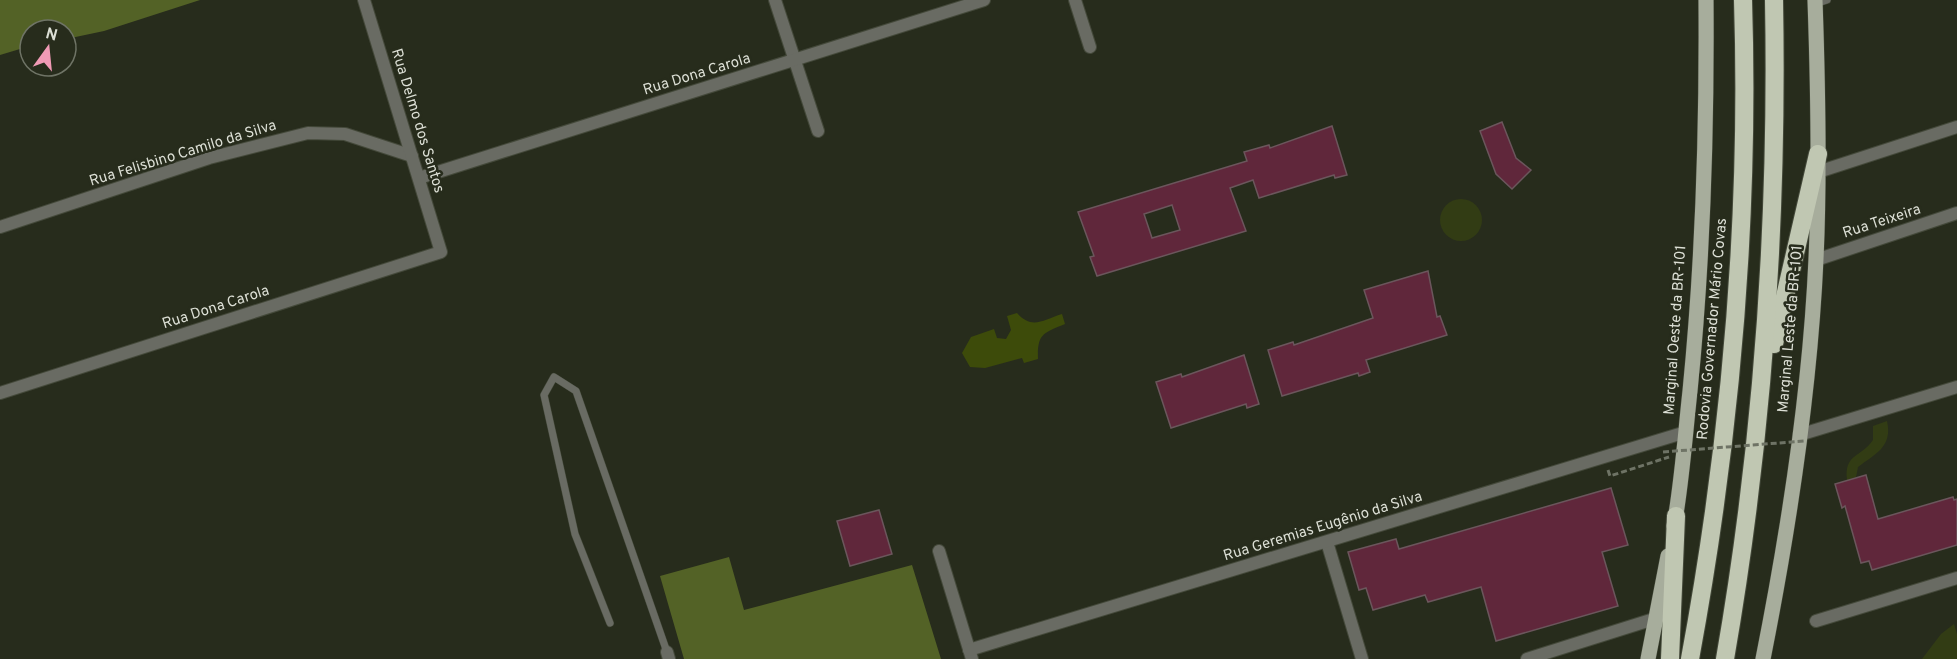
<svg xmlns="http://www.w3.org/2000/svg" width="1957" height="659" font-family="Overpass,sans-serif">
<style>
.green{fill:#323c14}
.forest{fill:#536226}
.water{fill:#3d4b0a}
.building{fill:#60273b;stroke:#6b565c;stroke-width:1.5;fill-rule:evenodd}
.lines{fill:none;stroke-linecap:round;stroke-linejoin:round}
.lane-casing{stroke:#44493a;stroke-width:8}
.street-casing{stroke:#44493a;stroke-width:14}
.primary-casing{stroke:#44493a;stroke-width:16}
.highway-casing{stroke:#44493a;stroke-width:20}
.path{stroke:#6e7365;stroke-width:3;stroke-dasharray:6 3;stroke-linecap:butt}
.lane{stroke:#696b63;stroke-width:7}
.street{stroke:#696b63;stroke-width:12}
.primary{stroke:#a7ad9c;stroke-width:15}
.highway{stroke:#c0c7b2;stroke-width:18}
.path-bridge{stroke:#6e7365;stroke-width:3;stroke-dasharray:6 3;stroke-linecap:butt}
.labels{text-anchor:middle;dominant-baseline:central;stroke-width:5;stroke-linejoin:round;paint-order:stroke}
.street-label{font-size:15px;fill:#dcdfd5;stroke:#272c1c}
</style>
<rect width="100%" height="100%" fill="#272c1c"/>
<g class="green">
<circle cx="1461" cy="220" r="21"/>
<path d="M1887 421C1893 447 1875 454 1858 467L1856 477 1847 480C1844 453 1861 458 1873 440V426Z"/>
<polygon points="1954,624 1957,634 1957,659 1922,659 1941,634"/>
</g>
<g class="forest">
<polygon points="0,0 200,0 104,31 66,39 66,30 30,30 30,46 0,55"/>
<polygon points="729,557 744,610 912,565 941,659 684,659 660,576"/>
</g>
<path class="water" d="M1017 313C1032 330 1043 320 1062 314L1065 324C1044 333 1037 333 1038 359L1024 363 1022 358 985 368 970 367 962 353 971 337 994 329 997 338 1006 339 1011 330 1007 316Z"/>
<g class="building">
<polygon points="1502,122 1516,158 1531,170 1512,189 1496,174 1480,131"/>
<path d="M1332 126 1347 175 1335 178 1334 175 1259 198 1253 180 1230 188 1246 231 1097 276 1090 257 1094 256 1078 212 1247 161 1244 152 1269 145 1270 148ZM1172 205 1180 230 1152 238 1144 214Z"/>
<polygon points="1428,271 1437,317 1440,316 1447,335 1366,360 1370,372 1359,376 1358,373 1282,396 1268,350 1293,342 1294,345 1373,318 1364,290"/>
<polygon points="1244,355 1259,404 1247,408 1246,404 1171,428 1156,382 1181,374 1182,377"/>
<polygon points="1866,475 1878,519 1953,497 1954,500 1957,499 1957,545 1872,570 1869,561 1861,563 1845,506 1842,508 1835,484"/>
<polygon points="1611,488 1628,545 1602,552 1618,606 1496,641 1481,587 1428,602 1425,595 1373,610 1366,588 1359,590 1348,552 1396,539 1399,549"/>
<polygon points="879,510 892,554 850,566 837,521"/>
</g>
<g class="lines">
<defs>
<g id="lane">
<polyline points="1815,4 1827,0"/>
<polyline points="610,623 575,534 544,395 554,377 576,391 667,652"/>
</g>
<g id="street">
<polyline points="775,0 818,131"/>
<polyline points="1075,0 1090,47"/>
<polyline points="1818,172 1957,127"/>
<polyline points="419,178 984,0"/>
<polyline points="0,227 209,158 308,133 345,134 412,156"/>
<polyline points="1816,260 1957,213"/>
<polyline points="0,393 441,252 364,0"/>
<polyline points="1799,435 1957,387"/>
<polyline points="1327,542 1362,659"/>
<polyline points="939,551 972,659"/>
<polyline points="1816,621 1957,578"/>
<polyline points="969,650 1686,432"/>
<polyline points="667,652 669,659"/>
<polyline points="1527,659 1657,618"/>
</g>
<g id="primary">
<path d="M1674 526C1682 482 1685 436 1690 391 1703 261 1707 131 1706 0"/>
<polyline points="1648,659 1668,556"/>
<path d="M1763 659C1789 528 1810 392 1816 259 1820 173 1818 86 1815 0"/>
</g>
<g id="highway">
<polyline points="1774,344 1818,154"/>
<polyline points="1670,659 1676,516"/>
<path d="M1690 659C1730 443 1750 220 1743 0"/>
<path d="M1725 659C1763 441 1778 221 1774 0"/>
</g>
</defs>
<use href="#lane" class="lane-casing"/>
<use href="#street" class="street-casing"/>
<use href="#primary" class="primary-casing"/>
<use href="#highway" class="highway-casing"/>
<polyline class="path" points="1608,470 1610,476 1669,457"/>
<use href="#lane" class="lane"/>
<use href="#street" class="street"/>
<use href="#primary" class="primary"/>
<use href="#highway" class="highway"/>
<polyline class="path-bridge" points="1663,452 1804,441"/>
</g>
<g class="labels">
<g class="street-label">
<text transform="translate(697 75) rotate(-17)">Rua Dona Carola</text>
<text transform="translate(417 121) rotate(73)">Rua Delmo dos Santos</text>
<text transform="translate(183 154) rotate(-17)">Rua Felisbino Camilo da Silva</text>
<text transform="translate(1882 222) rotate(-18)">Rua Teixeira</text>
<text transform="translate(216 308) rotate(-18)">Rua Dona Carola</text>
<text transform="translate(1713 329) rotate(-85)">Rodovia Governador Mário Covas</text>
<text transform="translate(1791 329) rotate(-85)">Marginal Leste da BR-101</text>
<text transform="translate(1676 330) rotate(-86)">Marginal Oeste da BR-101</text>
<text transform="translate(1323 527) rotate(-17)">Rua Geremias Eugênio da Silva</text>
</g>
</g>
<g transform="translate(48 48) rotate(15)"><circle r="28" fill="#272c1c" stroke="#6f7466" stroke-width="1.5"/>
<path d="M0-4.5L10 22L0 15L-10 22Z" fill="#f09ab5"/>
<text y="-9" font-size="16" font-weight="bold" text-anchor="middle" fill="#dcdfd5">N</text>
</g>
</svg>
